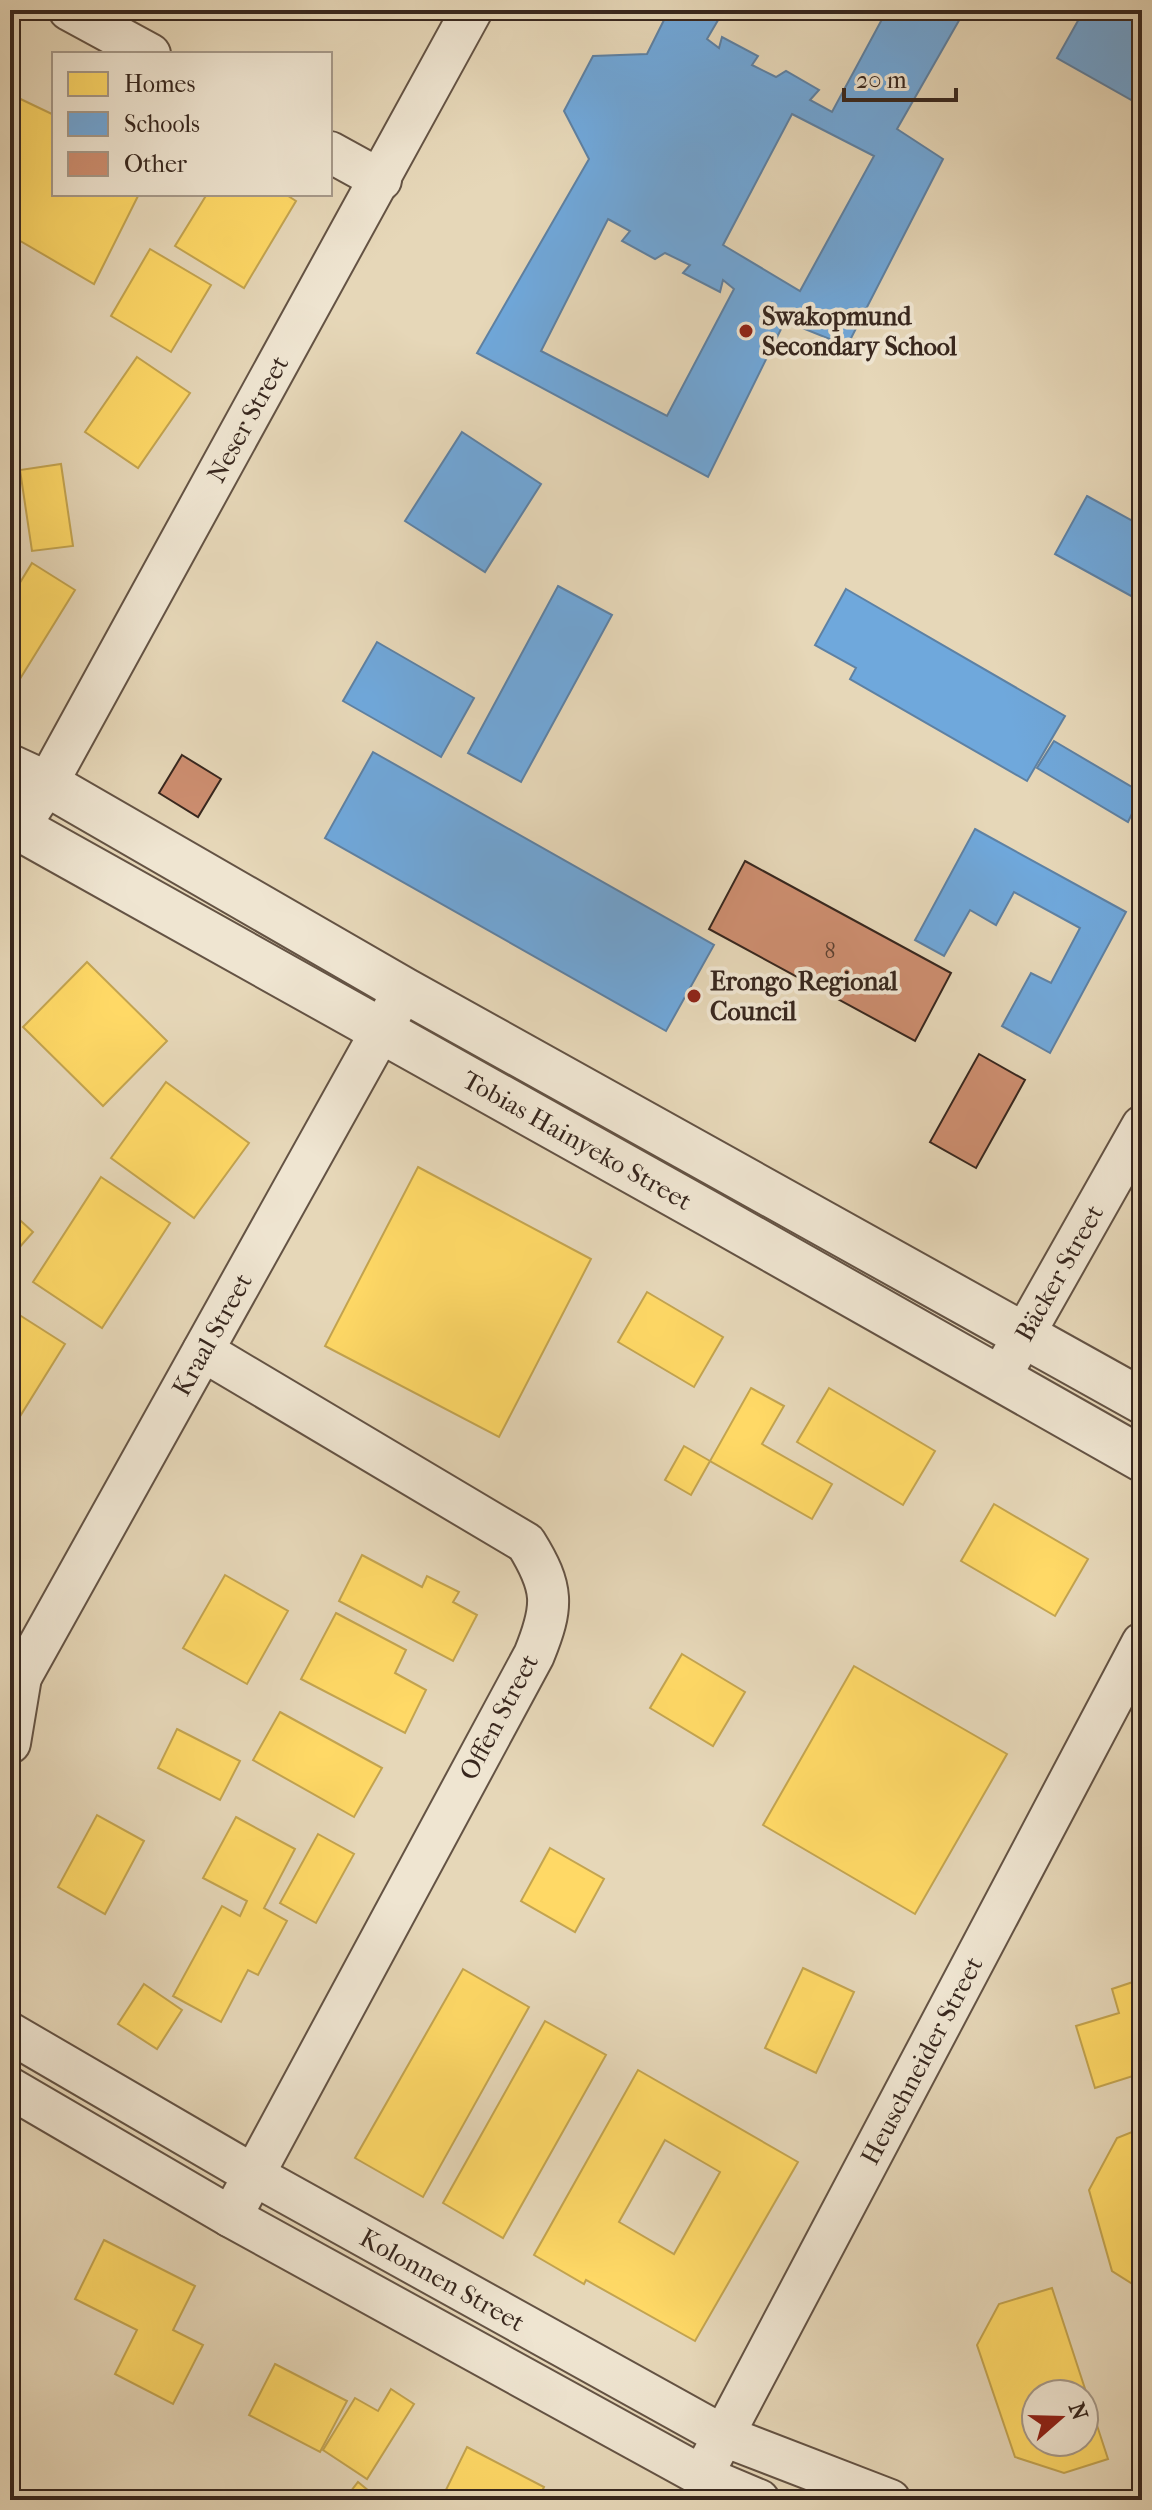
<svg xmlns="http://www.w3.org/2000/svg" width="1152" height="2510" font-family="'IM FELL French Canon',serif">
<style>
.homes{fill:#ffd966;stroke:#c3a450;stroke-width:2;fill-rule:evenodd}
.schools{fill:#6fa8dc;stroke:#5e81a3;stroke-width:2;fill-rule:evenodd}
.building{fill:#cd8e70;stroke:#38271e;stroke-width:2}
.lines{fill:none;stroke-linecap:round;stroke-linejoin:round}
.minor-casing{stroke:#645344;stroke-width:44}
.tertiary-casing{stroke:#645344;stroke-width:48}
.minor{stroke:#efe5d1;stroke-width:40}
.tertiary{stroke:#efe5d1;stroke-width:44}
.poi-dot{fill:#8f2418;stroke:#efe5d1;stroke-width:3}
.labels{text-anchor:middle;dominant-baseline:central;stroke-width:8;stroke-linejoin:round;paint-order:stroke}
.number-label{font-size:22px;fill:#5d4132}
.poi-label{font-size:26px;font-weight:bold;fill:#38271e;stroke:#efe5d1;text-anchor:start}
.street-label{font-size:26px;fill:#38271e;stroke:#efe5d1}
</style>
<rect width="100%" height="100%" fill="#e6d7b8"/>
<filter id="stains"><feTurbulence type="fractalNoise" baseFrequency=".0025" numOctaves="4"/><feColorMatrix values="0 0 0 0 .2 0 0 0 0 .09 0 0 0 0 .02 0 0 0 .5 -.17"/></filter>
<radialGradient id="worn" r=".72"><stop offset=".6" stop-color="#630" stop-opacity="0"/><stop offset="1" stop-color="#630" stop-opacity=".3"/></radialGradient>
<g class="homes">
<polygon points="10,94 54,115 54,194 139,194 94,284 10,235"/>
<polygon points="207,194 285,194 296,201 244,288 175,246"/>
<polygon points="150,249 211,285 171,352 111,316"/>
<polygon points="137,357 190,393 138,468 85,432"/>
<polygon points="61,464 73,546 32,551 20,470"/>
<polygon points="32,563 75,590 10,695 10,599"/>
<polygon points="87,962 167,1041 103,1106 23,1027"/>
<polygon points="166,1082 249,1143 194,1218 111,1158"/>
<polygon points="418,1167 591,1259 499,1437 325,1346"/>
<polygon points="101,1177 170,1223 102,1328 33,1282"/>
<polygon points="10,1211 33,1232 10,1258"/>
<polygon points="647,1292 723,1337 694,1387 618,1342"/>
<polygon points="10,1309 65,1344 14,1426 10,1423"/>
<polygon points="751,1388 784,1406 762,1444 832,1484 812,1519 710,1461"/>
<polygon points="829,1388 935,1451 903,1505 797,1442"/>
<polygon points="684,1446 710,1461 691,1495 665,1480"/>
<polygon points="994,1504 1088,1559 1055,1616 961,1561"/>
<polygon points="362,1555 422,1587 427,1576 459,1592 453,1602 477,1615 453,1661 339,1601"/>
<polygon points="225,1575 288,1611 247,1684 183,1648"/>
<polygon points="336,1613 406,1650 395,1673 426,1690 405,1733 301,1679"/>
<polygon points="682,1654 745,1692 713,1746 650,1708"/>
<polygon points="854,1666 1007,1754 915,1914 763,1825"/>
<polygon points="280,1712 382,1768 354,1817 253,1760"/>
<polygon points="177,1729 240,1761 220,1800 158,1768"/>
<polygon points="97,1815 144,1841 105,1914 58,1887"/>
<polygon points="236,1817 295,1849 264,1908 287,1921 258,1975 248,1970 221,2022 173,1996 222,1906 240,1916 247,1901 203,1878"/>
<polygon points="318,1834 354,1854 316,1923 280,1903"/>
<polygon points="550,1848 604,1879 575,1932 521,1901"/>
<polygon points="803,1968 854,1992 816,2073 765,2048"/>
<polygon points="463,1969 529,2007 423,2197 355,2158"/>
<polygon points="1142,1979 1142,2096 1136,2075 1095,2088 1076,2026 1119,2013 1112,1989"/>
<polygon points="144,1984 182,2010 157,2049 118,2024"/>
<polygon points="545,2021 606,2055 503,2238 443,2203"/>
<path d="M638 2070 798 2162 695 2341 586 2280 584 2284 534 2255ZM665 2140 720 2172 674 2254 619 2222Z"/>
<polygon points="1142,2128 1142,2290 1112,2271 1089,2190 1117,2138"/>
<polygon points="104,2240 195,2286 173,2330 203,2345 173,2404 115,2374 137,2330 75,2299"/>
<path d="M1052 2288 1108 2459 1064 2473 1015 2457 977 2345 999 2304ZM1036 2394H1084V2442H1036Z"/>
<polygon points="275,2364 347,2401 320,2452 249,2415"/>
<polygon points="391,2389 414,2404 367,2479 323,2450 355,2398 378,2411"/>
<polygon points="467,2447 544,2487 538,2500 441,2500"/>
<polygon points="358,2482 380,2500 344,2500"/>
</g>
<g class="schools">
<path d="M669 10H724L707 39 719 48 722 37 758 56 752 65 776 77 786 71 819 90 810 100 832 112 887 10H965L897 129 943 159 847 346 785 321 708 477 477 353 589 159 564 111 593 56 647 54ZM792 114 874 156 800 291 723 245ZM608 219 630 231 622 241 655 259 665 253 690 265 683 273 720 292 723 280 734 289 667 416 541 351Z"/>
<polygon points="1084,10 1142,10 1142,106 1057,58"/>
<polygon points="462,432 541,484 485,572 405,521"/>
<polygon points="1087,496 1142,526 1142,602 1055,554"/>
<polygon points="558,586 612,615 521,782 468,753"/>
<polygon points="846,589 1065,716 1027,781 850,679 856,668 815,645"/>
<polygon points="377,642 474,698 441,757 343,701"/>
<polygon points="1054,741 1142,793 1128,822 1037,768"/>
<polygon points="373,752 714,945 666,1031 325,838"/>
<polygon points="975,829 1126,912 1050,1053 1002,1026 1031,973 1051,983 1080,928 1014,892 996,925 970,910 944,956 915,940"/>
</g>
<g class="building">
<polygon points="182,755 221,779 198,817 159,793"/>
<polygon points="745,861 951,973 915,1041 709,929"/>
<polygon points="979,1054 1025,1080 976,1168 930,1142"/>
</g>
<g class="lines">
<defs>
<g id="minor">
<polyline points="69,10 150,54"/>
<polyline points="330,152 381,180"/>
<path id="s1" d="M19 827 47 784 472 10"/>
<path d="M203 1351 526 1543C554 1588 554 1606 534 1655L231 2217"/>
<path id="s2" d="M999 1379 1142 1126"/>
<path id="s3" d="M10 1691 21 1677 404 990"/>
<polyline points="10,1743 21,1677"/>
<path id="s4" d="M10 2033 252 2174 724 2436 890 2500"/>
<polyline points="10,2088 231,2217 702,2476 759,2500"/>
<path id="s5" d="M702 2476 1142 1643"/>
</g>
<g id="tertiary">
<polyline points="10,767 47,784 404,990 1142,1401"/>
<path id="s6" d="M10 823 711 1215 1142 1459"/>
</g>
</defs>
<use href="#minor" class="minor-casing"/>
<use href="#tertiary" class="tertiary-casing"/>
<use href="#minor" class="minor"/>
<use href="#tertiary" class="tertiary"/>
</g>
<g class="poi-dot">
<circle cx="746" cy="331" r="8"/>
<circle cx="694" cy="996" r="8"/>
</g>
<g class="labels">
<g class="number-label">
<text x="830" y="951">8</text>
</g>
<g class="poi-label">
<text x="762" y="316">Swakopmund<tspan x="762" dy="30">Secondary School</tspan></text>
<text x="710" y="981">Erongo Regional<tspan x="710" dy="30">Council</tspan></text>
</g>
<g class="street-label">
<text stroke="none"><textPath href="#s1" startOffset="468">Neser Street</textPath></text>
<text stroke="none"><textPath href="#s6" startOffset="650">Tobias Hainyeko Street</textPath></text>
<text stroke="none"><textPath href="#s2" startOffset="122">Bäcker Street</textPath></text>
<text stroke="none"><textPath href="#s3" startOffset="410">Kraal Street</textPath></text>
<text transform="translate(499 1717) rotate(-62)">Offen Street</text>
<text stroke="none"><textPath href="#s5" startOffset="470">Heuschneider Street</textPath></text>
<text stroke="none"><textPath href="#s4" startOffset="498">Kolonnen Street</textPath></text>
</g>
</g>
<rect width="1152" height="2510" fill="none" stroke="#e6d7b8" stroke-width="40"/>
<rect x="12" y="12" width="1128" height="2486" fill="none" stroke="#38271e" stroke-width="4"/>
<rect x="20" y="20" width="1112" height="2470" fill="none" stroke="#38271e" stroke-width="2"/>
<rect x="52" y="52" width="280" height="144" fill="#efe5d1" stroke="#a69989" stroke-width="2"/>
<rect x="68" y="72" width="40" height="24" fill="#ffd966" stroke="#a69989" stroke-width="2"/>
<text x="124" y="92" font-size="24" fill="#38271e">Homes</text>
<rect x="68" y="112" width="40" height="24" fill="#6fa8dc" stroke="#a69989" stroke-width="2"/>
<text x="124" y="132" font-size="24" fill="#38271e">Schools</text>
<rect x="68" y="152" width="40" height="24" fill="#cd8e70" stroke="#a69989" stroke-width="2"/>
<text x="124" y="172" font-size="24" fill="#38271e">Other</text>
<g transform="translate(1060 2418) rotate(70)"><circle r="38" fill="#efe5d1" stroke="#a69989" stroke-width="2"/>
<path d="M0-6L14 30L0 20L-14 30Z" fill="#8f2418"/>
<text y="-12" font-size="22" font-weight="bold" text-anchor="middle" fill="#38271e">N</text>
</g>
<path d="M844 88v12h112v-12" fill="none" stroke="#38271e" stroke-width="4"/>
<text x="856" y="88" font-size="24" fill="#38271e" stroke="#efe5d1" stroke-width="6" paint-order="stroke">20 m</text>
<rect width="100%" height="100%" filter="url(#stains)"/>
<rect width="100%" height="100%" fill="url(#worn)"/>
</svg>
